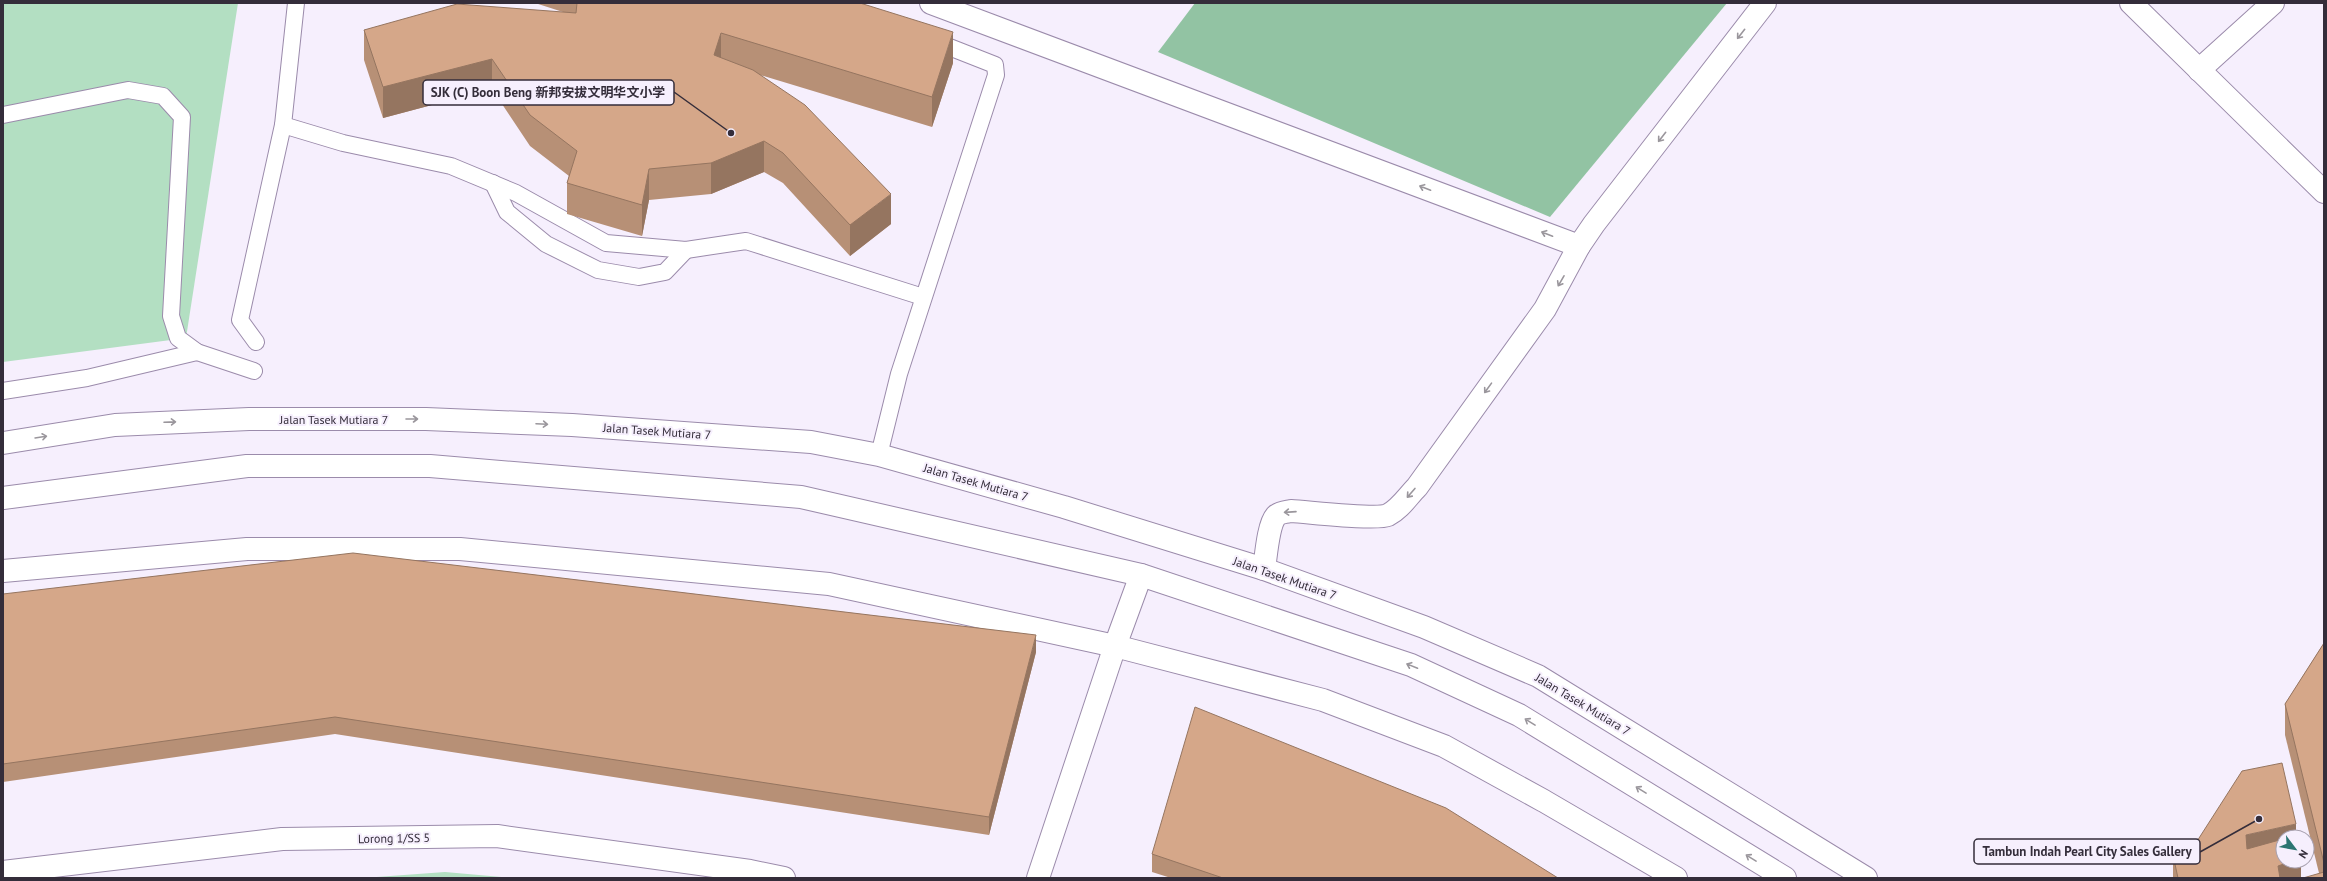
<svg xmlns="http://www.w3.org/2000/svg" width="2327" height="881" font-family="'PT Sans','Noto Sans SC',sans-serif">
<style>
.green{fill:#b3dfc2}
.forest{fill:#92c3a3}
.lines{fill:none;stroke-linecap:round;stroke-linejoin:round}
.service-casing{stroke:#9b8bab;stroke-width:18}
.minor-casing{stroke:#9b8bab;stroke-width:24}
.tertiary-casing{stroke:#9b8bab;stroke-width:24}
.service{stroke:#fff;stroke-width:16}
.minor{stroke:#fff;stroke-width:22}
.tertiary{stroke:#fff;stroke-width:22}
.wall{fill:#b79076}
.shaded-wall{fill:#957560}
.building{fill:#d5a789;stroke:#957560}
.oneway{stroke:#9a969c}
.labels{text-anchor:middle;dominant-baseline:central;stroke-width:4;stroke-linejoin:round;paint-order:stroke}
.street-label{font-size:12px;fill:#342d3a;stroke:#f6effd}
.leader{fill:none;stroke:#342d3a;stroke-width:1.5}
.callout-dot{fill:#342d3a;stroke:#f6effd;stroke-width:1.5}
.callout{fill:#f6effd;stroke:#342d3a;stroke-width:1.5}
.callout-label{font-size:13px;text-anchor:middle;font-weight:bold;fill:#342d3a}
</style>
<rect width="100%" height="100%" fill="#f6effd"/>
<g class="green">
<polygon points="3,3 238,3 186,338 3,362"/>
<polygon points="445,872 512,878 363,878"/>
</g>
<polygon class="forest" points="1195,3 1727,3 1550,217 1158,52"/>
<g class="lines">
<defs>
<g id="service">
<polyline points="3,115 128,90 163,96 182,117 171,316 178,338 197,352 254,371"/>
<polyline points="283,125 343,143 451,166 516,193 606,243 686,250 746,241 923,297"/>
<polyline points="493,183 507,212 546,244 598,270 639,277 665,272 686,250"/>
<polyline points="256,342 240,320 283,125 296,3"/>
<polyline points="3,391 87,378 197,352"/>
<polyline points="879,455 899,374 996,75 995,65 934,41"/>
</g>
<g id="minor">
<polyline points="931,3 1579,246 1594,224 1765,3"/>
<polyline points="2131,3 2324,192"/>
<polyline points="2199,70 2273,3"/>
<path d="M1264 569C1266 557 1268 525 1276 516 1280 512 1286 512 1291 511 1309 512 1376 520 1388 515 1400 509 1408 496 1417 487L1545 309 1579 246"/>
<polyline points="3,571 247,549 460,549 829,584 1115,646 1323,700 1444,746 1544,801 1676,878"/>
<polyline points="3,872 282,839 497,836 750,871 784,878"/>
<polyline points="1038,878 1115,646 1141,575"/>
</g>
<g id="tertiary">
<polyline points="3,443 115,425 249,419 426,419 572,425 811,442 879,455 1064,507 1264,569 1424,627 1538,676 1866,878"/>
<polyline points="3,498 247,466 430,466 801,497 1141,575 1411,665 1519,715 1785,878"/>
</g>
</defs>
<use href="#service" class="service-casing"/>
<use href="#minor" class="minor-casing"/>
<use href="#tertiary" class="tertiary-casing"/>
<use href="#service" class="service"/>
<use href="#minor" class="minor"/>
<use href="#tertiary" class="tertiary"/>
</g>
<g class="wall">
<polygon points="535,3 860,3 953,63 932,127 760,75 891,224 850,256 783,183 764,172 711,194 649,200 642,236 567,214 567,183 569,176 530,146 492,89 383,118 364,60 364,30 563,12"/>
<polygon points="3,594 1036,652 989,835 335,734 3,782"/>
<polygon points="2324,643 2324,878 2319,873 2285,735 2285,704"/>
<polygon points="2296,836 2301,861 2301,878 2173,878 2173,855"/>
<polygon points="1152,854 1558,878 1171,878 1152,872"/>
</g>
<g class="shaded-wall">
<polygon points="953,32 953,63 932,127 932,97"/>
<polygon points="721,33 721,63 714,55"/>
<polygon points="492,59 492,89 383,118 383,87"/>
<polygon points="764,141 764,172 711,194 711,163"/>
<polygon points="649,169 649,200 642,236 642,205"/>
<polygon points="891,194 891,224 850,256 850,225"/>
<polygon points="1036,635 1036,652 989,835 989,817"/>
<polygon points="2296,824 2296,837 2283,837 2283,858 2246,866 2246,835"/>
<polygon points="2292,861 2301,861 2301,878 2278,878 2278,866"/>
</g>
<g class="building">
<polygon points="577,3 860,3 953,32 932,97 721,33 714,55 753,70 805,105 891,194 850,225 783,153 764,141 711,163 649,169 642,205 567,183 577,151 530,115 492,59 383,87 364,30 457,4 576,13"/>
<polygon points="353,553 1036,635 989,817 335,717 3,764 3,594"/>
<polygon points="2324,643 2324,863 2285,704"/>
<polygon points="1195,707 1446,808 1558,878 1223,878 1152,854"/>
<polygon points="2282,763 2296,824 2246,835 2247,849 2283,839 2283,861 2292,861 2278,866 2280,878 2178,878 2173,855 2192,849 2242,771"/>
<polygon points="2298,835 2298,837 2291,837"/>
<polygon points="2324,872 2324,878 2303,878"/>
</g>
<defs><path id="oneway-shaft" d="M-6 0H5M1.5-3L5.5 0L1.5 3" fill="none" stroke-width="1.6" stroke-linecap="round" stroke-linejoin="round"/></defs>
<g class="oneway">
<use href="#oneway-shaft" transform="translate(1741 34) rotate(128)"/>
<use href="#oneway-shaft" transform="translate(1662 137) rotate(128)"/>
<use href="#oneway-shaft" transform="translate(1425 188) rotate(-159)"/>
<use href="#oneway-shaft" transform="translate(1547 234) rotate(-159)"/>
<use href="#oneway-shaft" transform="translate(1561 281) rotate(120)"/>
<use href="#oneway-shaft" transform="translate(1488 388) rotate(126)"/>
<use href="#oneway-shaft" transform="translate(412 419)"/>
<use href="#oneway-shaft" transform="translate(170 422) rotate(-2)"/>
<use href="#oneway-shaft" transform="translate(542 424) rotate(3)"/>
<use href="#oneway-shaft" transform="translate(41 437) rotate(-9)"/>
<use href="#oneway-shaft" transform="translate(1411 493) rotate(131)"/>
<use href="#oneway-shaft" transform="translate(1290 512) rotate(176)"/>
<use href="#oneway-shaft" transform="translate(1412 666) rotate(-158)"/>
<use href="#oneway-shaft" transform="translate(1530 722) rotate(-148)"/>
<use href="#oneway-shaft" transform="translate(1641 790) rotate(-148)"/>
<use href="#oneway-shaft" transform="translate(1751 858) rotate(-148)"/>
</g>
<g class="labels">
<g class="street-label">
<text x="334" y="419">Jalan Tasek Mutiara 7</text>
<text transform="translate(657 431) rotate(4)">Jalan Tasek Mutiara 7</text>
<text transform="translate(976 482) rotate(16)">Jalan Tasek Mutiara 7</text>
<text transform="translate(1285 578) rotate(19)">Jalan Tasek Mutiara 7</text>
<text transform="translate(1583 704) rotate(31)">Jalan Tasek Mutiara 7</text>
<text transform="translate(394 838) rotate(-1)">Lorong 1/SS 5</text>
</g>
</g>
<path class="leader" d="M731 133L674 92M2259 819L2200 852"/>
<g class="callout-dot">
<circle cx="731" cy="133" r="4"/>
<circle cx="2259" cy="819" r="4"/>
</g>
<g class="callout">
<rect x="423" y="80" width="251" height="25" rx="4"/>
<rect x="1974" y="839" width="226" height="25" rx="4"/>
</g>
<g class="callout-label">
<text x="548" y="97">SJK (C) Boon Beng 新邦安拔文明华文小学</text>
<text x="2087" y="856">Tambun Indah Pearl City Sales Gallery</text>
</g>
<rect width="2327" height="881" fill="none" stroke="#342d3a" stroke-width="8"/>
<g transform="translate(2295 849) rotate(122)"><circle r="19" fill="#f6effd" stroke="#a8a1af"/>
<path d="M0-3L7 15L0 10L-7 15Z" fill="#2c7572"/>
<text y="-6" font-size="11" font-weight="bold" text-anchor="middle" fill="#342d3a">N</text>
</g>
</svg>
